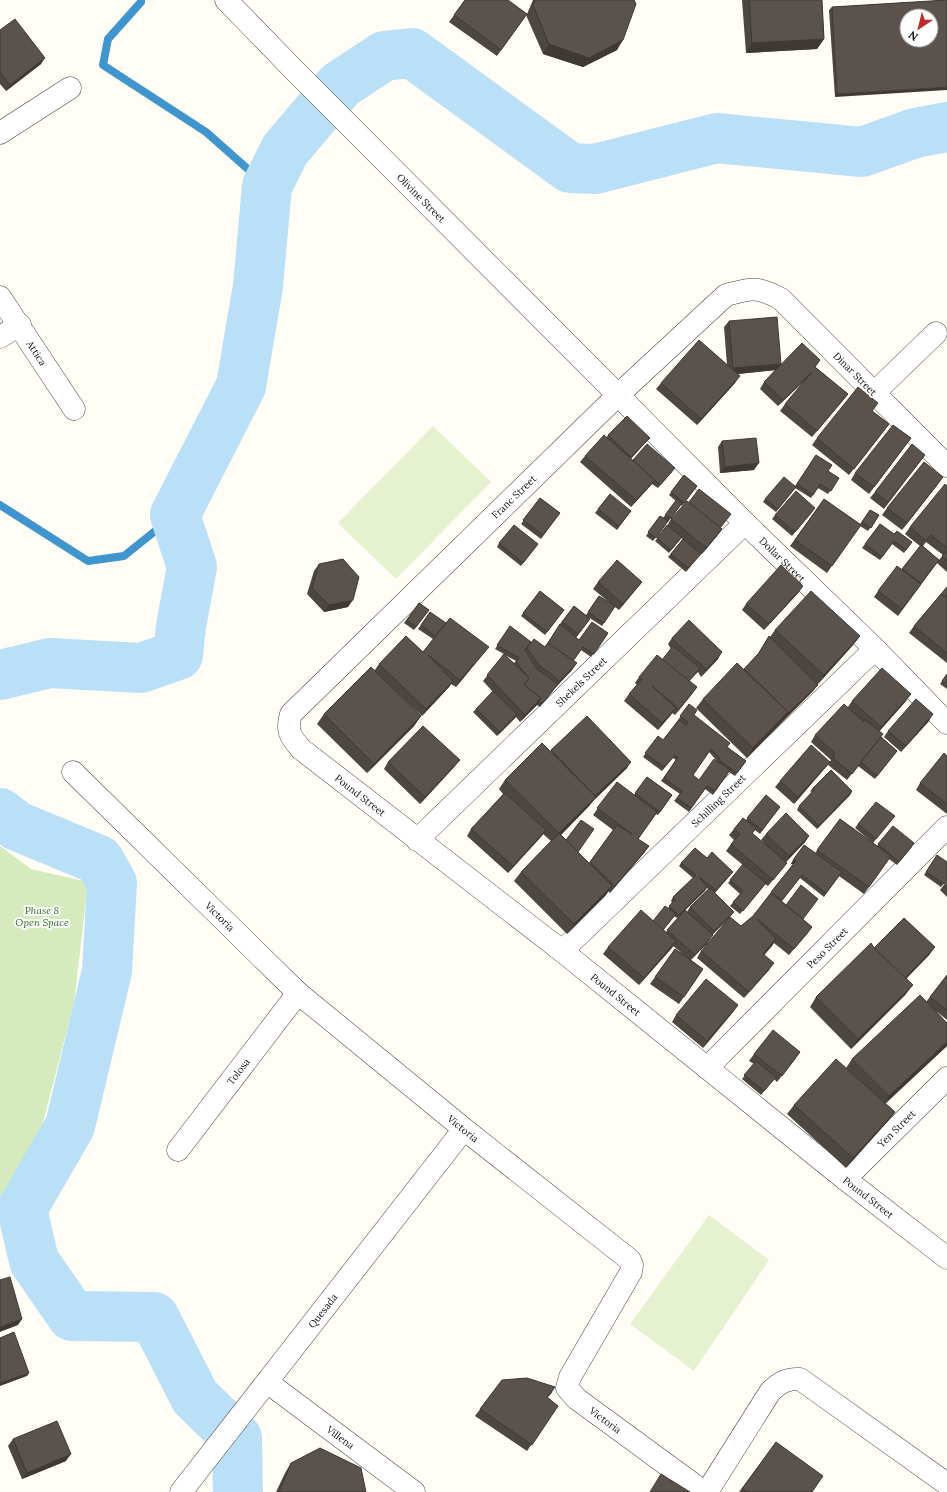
<svg xmlns="http://www.w3.org/2000/svg" width="947" height="1492" font-family="Lora,serif">
<style>
.green{fill:#d5ebbd}
.pitch{fill:#e6f2cf}
.lines{fill:none;stroke-linecap:round;stroke-linejoin:round}
.stream{stroke:#3f96cf;stroke-width:8}
.river{stroke:#b9e0f7;stroke-width:50}
.minor-casing{stroke:#444;stroke-width:23}
.minor{stroke:#fff;stroke-width:22}
.wall{fill:#4d4742;fill-rule:evenodd}
.shaded-wall{fill:#3f3936}
.building{fill:#5a524d;stroke:#3f3936;fill-rule:evenodd}
.labels{text-anchor:middle;dominant-baseline:central;stroke-width:4;stroke-linejoin:round;paint-order:stroke}
.street-label{font-size:10px;fill:#111;stroke:#fff}
.park-label{font-size:10px;font-style:italic;fill:#2f6b1f;stroke:#fff}
</style>
<rect width="100%" height="100%" fill="#fffdf5"/>
<polygon class="green" points="0,846 31,869 88,882 74,1003 40,1134 0,1198"/>
<g class="pitch">
<polygon points="433,426 491,482 396,579 338,523"/>
<polygon points="709,1215 769,1260 694,1371 630,1324"/>
</g>
<g class="lines">
<g class="stream">
<polyline points="141,0 141,2 108,39 103,65 206,132 267,186"/>
<polyline points="0,505 88,561 124,556 175,515"/>
</g>
<g class="river">
<polyline points="0,675 50,663 141,668 178,655 181,626 192,567 175,515 241,386 258,286 267,186 285,150 340,85 384,56 412,53 570,168 595,169 717,138 862,152 915,133 947,127"/>
<polyline points="0,813 17,826 99,860 112,883 107,971 70,1126 22,1209 34,1261 72,1316 154,1317 195,1397 237,1438 238,1492"/>
</g>
<defs>
<g id="minor">
<path id="s1" d="M226 0 296 72 618 395 745 523 875 649 947 723"/>
<polyline points="0,133 70,88"/>
<path id="s2" d="M0 297 74 409"/>
<polyline points="0,337 20,325"/>
<polyline points="874,393 936,333"/>
<path id="s3" d="M947 466 781 299C757 286 751 288 726 295L618 395 291 714C286 731 290 736 301 749L562 951 845 1179 947 1258"/>
<path id="s4" d="M73 772 298 993 464 1129 630 1260 632 1265 631 1272 570 1377 567 1388 577 1399 704 1492"/>
<path id="s5" d="M417 840 745 523"/>
<path id="s6" d="M562 951 875 649"/>
<path id="s7" d="M707 1068 947 827"/>
<path id="s8" d="M178 1150 298 993"/>
<path id="s9" d="M845 1179 947 1078"/>
<path id="s10" d="M267 1382 414 1492"/>
<path id="s11" d="M181 1492 464 1129"/>
<path d="M707 1492 770 1392C779 1383 787 1378 800 1379L947 1484"/>
</g>
</defs>
<use href="#minor" class="minor-casing"/>
<use href="#minor" class="minor"/>
</g>
<g class="wall">
<polygon points="465,0 527,14 533,0 634,0 617,50 583,67 543,54 526,15 497,56 449,22"/>
<polygon points="742,0 822,0 824,39 817,49 746,53"/>
<polygon points="947,0 835,97 829,10 832,7"/>
<polygon points="0,30 41,64 6,91 0,84"/>
<polygon points="729,321 781,364 815,367 848,394 843,400 812,437 780,411 785,404 803,382 778,406 760,389 764,382 775,370 737,374 735,383 697,425 656,389 661,383 727,365 724,327"/>
<polygon points="872,411 889,424 849,475 812,445 817,438"/>
<polygon points="608,435 650,438 647,441 631,459 633,460 672,472 658,488 652,484 631,507 580,462 585,456 607,437"/>
<polygon points="911,438 869,494 851,480 855,473"/>
<polygon points="722,441 754,470 720,473 718,447"/>
<polygon points="816,455 828,471 839,478 828,494 818,488 811,498 795,488 776,512 763,502 765,499 795,486"/>
<polygon points="925,455 884,509 870,498 875,492"/>
<polygon points="684,475 697,486 682,506 681,505 668,522 663,518 676,501 669,495"/>
<polygon points="938,484 902,530 882,515 887,508"/>
<path d="M947 486V572L937 563 898 616 874 597 878 591 902 569 920 546 905 534 910 527ZM926 542 943 555 939 560 923 546Z"/>
<polygon points="540,498 560,513 541,539 521,524"/>
<polygon points="824,499 860,524 870,510 879,515 868,531 860,526 827,573 790,546"/>
<polygon points="598,509 631,511 617,530 595,513"/>
<polygon points="813,511 792,536 772,519 775,515"/>
<polygon points="660,516 668,521 653,541 646,536"/>
<polygon points="671,519 720,528 722,529 717,536 702,554 701,554 686,572 668,557 683,539 681,538 669,553 655,541 667,526"/>
<polygon points="880,524 894,534 912,542 904,553 892,544 880,560 862,548"/>
<polygon points="499,543 538,544 521,566 497,547"/>
<polygon points="319,564 348,607 324,612 307,594 314,571"/>
<path d="M598 582H642L637 588 619 610 615 607 602 626 588 617 590 619 576 638 579 640 608 633 591 657 581 650 573 661 572 670 555 688 540 707 537 705 520 722 516 717 497 736 473 712 493 692 483 681 504 654 495 649 510 626 531 642 545 647 560 624 574 606 586 615 599 596 610 603 593 589ZM505 655 516 661 514 663Z"/>
<polygon points="947,587 947,663 909,633 914,626"/>
<polygon points="540,591 564,610 545,635 521,616"/>
<polygon points="799,592 764,630 742,610 746,604"/>
<polygon points="419,603 429,610 414,630 404,623"/>
<polygon points="430,612 484,653 456,687 451,684 449,687 422,716 394,690 421,716 414,726 367,773 317,724 324,714 375,670 379,664 423,652 433,639 418,629"/>
<polygon points="775,630 860,636 853,645 818,684 813,691 782,722 747,758 696,708 703,699 744,669 757,655 769,636 770,637"/>
<polygon points="672,638 718,659 701,677 698,672 689,681 697,687 692,694 675,715 672,713 658,730 624,701 629,694 637,685 635,683 639,677 662,660 671,649 668,644"/>
<polygon points="947,674 947,689 940,684"/>
<polygon points="852,701 906,701 879,731 881,737 897,751 875,779 858,766 847,780 828,765 831,760 811,742 815,735 848,707"/>
<path d="M689 704 694 715 727 747 746 761 735 776 729 772 713 795 705 789 689 812 674 801 680 794 661 781 676 760 673 758 662 771 643 757 658 736 663 740 678 720ZM709 752 717 761 699 780 693 775Z"/>
<polygon points="929,721 901,752 884,737 888,731"/>
<polygon points="551,750 627,768 594,800 589,806 561,835 589,863 613,830 593,815 617,782 634,795 647,777 672,795 658,815 656,814 638,839 649,846 644,853 610,893 608,891 606,895 567,934 514,881 521,872 551,841 543,834 508,873 467,836 471,829 503,794 499,789 505,780 550,752"/>
<polygon points="947,756 947,814 916,790 920,783"/>
<polygon points="388,762 455,766 420,804 384,769"/>
<polygon points="830,762 825,768 794,804 775,787 780,781"/>
<polygon points="813,788 852,791 850,795 817,829 797,810 799,806 812,792 810,791"/>
<polygon points="766,795 780,807 760,834 755,830 752,834 769,848 761,840 766,834 809,836 805,842 786,862 782,869 768,886 765,884 740,914 730,906 740,894 728,883 743,865 726,851 734,840 729,835 734,829 746,820"/>
<polygon points="840,819 877,846 893,826 912,847 897,865 889,859 864,894 839,876 824,897 800,878 782,901 812,927 789,955 774,943 764,955 769,970 744,998 697,958 701,951 741,926 753,916 793,864 791,864 804,845 815,853"/>
<polygon points="892,819 873,843 855,828 858,824"/>
<polygon points="937,855 947,880 941,887 924,875"/>
<path d="M707 858 733 872 715 893 734 912 729 918 712 935 708 942 691 960 703 969 679 1004 650 984 675 949 682 953 673 946 639 985 603 954 608 947 653 921 668 908 672 903 671 901 673 897 693 878 679 866 681 863ZM707 888 708 889 690 907 687 912 685 910ZM681 914 666 932 663 930 674 916 677 918Z"/>
<polygon points="947,881 947,897 940,890"/>
<polygon points="874,948 930,954 906,979 906,994 851,1049 810,1007 816,997"/>
<polygon points="947,975 947,1020 936,1011 947,1023 947,1046 885,1103 895,1112 888,1121 846,1168 787,1114 794,1105 846,1068 852,1059 926,1002"/>
<polygon points="738,1005 733,1012 703,1048 672,1022 676,1015"/>
<polygon points="754,1054 796,1058 777,1082 774,1079 761,1095 742,1079 754,1064 749,1061"/>
<polygon points="502,1380 555,1387 547,1397 558,1406 527,1451 475,1416"/>
<polygon points="13,1439 66,1461 22,1479 8,1446"/>
<polygon points="776,1442 812,1492 739,1492"/>
<polygon points="291,1463 366,1492 276,1492 285,1473"/>
</g>
<g class="shaded-wall">
<polygon points="824,39 817,49 746,53 752,43"/>
<polygon points="623,40 617,50 583,67 543,54 549,44"/>
<polygon points="45,58 41,64 6,91 10,85"/>
<polygon points="947,87 947,90 835,97 837,94"/>
<polygon points="781,364 777,370 728,375 733,368"/>
<polygon points="812,372 807,378 778,406 783,400"/>
<polygon points="740,376 735,383 697,425 701,419"/>
<polygon points="759,463 754,470 720,473 725,467"/>
<polygon points="943,477 938,484 902,530 907,523"/>
<polygon points="655,480 650,486 631,507 636,500"/>
<polygon points="722,529 717,536 702,554 706,548"/>
<polygon points="642,582 637,588 619,610 623,604"/>
<polygon points="803,586 799,592 764,630 769,624"/>
<polygon points="353,600 348,607 324,612 329,605"/>
<polygon points="860,636 853,645 818,684 824,675"/>
<polygon points="489,647 484,653 456,687 460,680"/>
<polygon points="722,652 718,659 701,677 706,670"/>
<polygon points="577,663 572,670 555,688 540,707 560,681"/>
<polygon points="453,681 449,687 422,716 426,709"/>
<polygon points="818,685 813,691 782,722 747,758 753,748 788,712"/>
<polygon points="697,687 692,694 675,715 679,709"/>
<polygon points="911,694 906,701 877,734 881,727"/>
<polygon points="541,698 537,705 520,722 525,715"/>
<polygon points="676,708 671,715 658,730 662,723"/>
<polygon points="517,714 515,718 497,736 500,732"/>
<polygon points="933,714 929,721 901,752 906,746"/>
<polygon points="421,716 414,726 367,773 374,764"/>
<polygon points="460,760 455,766 420,804 425,797"/>
<polygon points="631,762 627,768 594,800 589,806 553,843 559,833 595,796"/>
<polygon points="830,762 825,768 794,804 798,797"/>
<polygon points="852,791 850,795 817,829 819,826"/>
<polygon points="546,830 541,837 508,873 513,866"/>
<polygon points="809,836 805,842 785,863 789,856"/>
<polygon points="649,846 644,853 610,893 615,886"/>
<polygon points="793,860 796,861 793,864 791,864"/>
<polygon points="612,886 606,895 567,934 574,924"/>
<polygon points="707,887 705,891 677,918 679,915"/>
<polygon points="734,912 729,918 710,937 714,931"/>
<polygon points="812,927 808,933 789,955 794,949"/>
<polygon points="713,935 708,942 690,961 695,955"/>
<polygon points="776,939 772,946 759,961 763,954"/>
<polygon points="676,941 672,948 639,985 644,978"/>
<polygon points="935,947 930,954 898,987 903,980"/>
<polygon points="774,963 769,970 744,998 749,992"/>
<polygon points="913,985 906,994 851,1049 858,1039"/>
<polygon points="738,1005 733,1012 703,1048 707,1041"/>
<polygon points="947,1042 947,1046 883,1106 889,1096"/>
<polygon points="895,1112 888,1121 846,1168 853,1158"/>
<polygon points="22,1319 18,1325 0,1332 0,1327"/>
<polygon points="29,1373 27,1376 0,1386 0,1383"/>
<polygon points="555,1387 551,1394 542,1403 547,1397"/>
<polygon points="71,1454 66,1461 22,1479 27,1473"/>
</g>
<g class="building">
<polygon points="465,0 508,0 527,14 501,50 454,15"/>
<polygon points="535,0 634,0 636,4 623,40 589,58 549,44 533,5"/>
<polygon points="749,0 822,0 824,39 752,43"/>
<path d="M947 0V87L837 94 832 7ZM907 16H931V40H907Z"/>
<polygon points="15,19 45,58 10,85 0,72 0,30"/>
<polygon points="777,317 781,364 733,368 729,321"/>
<polygon points="699,340 740,376 701,419 661,383"/>
<polygon points="802,343 820,360 815,367 848,394 817,431 785,404 812,372 783,400 764,382"/>
<polygon points="858,387 878,403 872,411 889,424 854,469 817,438"/>
<polygon points="627,416 650,438 631,457 608,435"/>
<polygon points="893,425 911,438 874,487 855,473"/>
<polygon points="604,435 655,480 636,500 585,456"/>
<polygon points="756,438 759,463 725,467 722,441"/>
<polygon points="647,444 675,468 660,485 633,460"/>
<polygon points="912,444 925,455 888,502 875,492"/>
<polygon points="816,455 832,465 828,471 839,478 831,491 820,484 813,495 797,484"/>
<polygon points="924,462 943,477 907,523 887,508"/>
<polygon points="684,475 697,486 684,503 671,492"/>
<polygon points="784,477 796,487 778,509 765,499"/>
<polygon points="945,484 947,486 947,548 931,535 926,541 910,527"/>
<polygon points="699,489 731,514 720,528 689,502"/>
<polygon points="796,491 815,508 795,532 775,515"/>
<polygon points="610,494 631,511 619,526 598,509"/>
<polygon points="540,498 560,513 543,535 523,520"/>
<polygon points="677,499 682,503 671,518 665,515"/>
<polygon points="824,499 861,525 832,566 795,540"/>
<polygon points="687,501 722,529 706,548 671,519"/>
<polygon points="870,510 879,515 871,528 862,522"/>
<polygon points="660,516 668,521 656,538 648,532"/>
<polygon points="880,524 894,534 897,531 912,542 906,550 894,541 882,557 865,544"/>
<polygon points="514,525 538,544 523,563 499,543"/>
<polygon points="667,525 682,537 671,550 657,538"/>
<polygon points="683,539 701,554 688,568 671,554"/>
<polygon points="921,545 939,560 921,583 902,569"/>
<polygon points="947,551 947,561 942,556"/>
<polygon points="343,559 359,577 353,600 329,605 312,588 319,564"/>
<polygon points="617,560 642,582 623,604 598,582"/>
<polygon points="781,565 803,586 769,624 746,604"/>
<polygon points="897,566 921,584 902,609 878,591"/>
<polygon points="947,587 947,598 941,594"/>
<polygon points="540,591 564,610 547,632 523,613"/>
<polygon points="811,591 860,636 824,675 775,630"/>
<polygon points="941,594 947,598 947,653 914,626"/>
<polygon points="599,596 615,606 604,623 588,612"/>
<polygon points="419,603 429,610 416,627 407,620"/>
<polygon points="574,606 590,619 578,634 562,622"/>
<polygon points="430,612 446,623 435,636 421,625"/>
<polygon points="450,618 489,647 460,680 428,655 453,681 426,709 379,664 406,636 423,652"/>
<polygon points="689,620 722,652 706,670 702,665 676,643 672,638"/>
<polygon points="592,622 608,633 594,654 583,647 573,661 548,643 546,646 560,624 579,640"/>
<polygon points="510,626 531,642 525,650 537,669 558,684 542,704 539,701 541,698 524,685 529,678 516,662 519,658 497,645"/>
<polygon points="769,636 818,685 786,715 788,712 744,669 759,653"/>
<polygon points="534,639 545,647 548,643 577,663 560,681 539,665 527,648"/>
<polygon points="673,646 700,668 689,681 662,660"/>
<polygon points="504,654 529,678 524,685 541,698 525,715 487,675"/>
<polygon points="657,655 697,687 679,709 652,686 676,708 662,723 629,694 642,679 639,677"/>
<polygon points="737,663 788,712 753,748 703,699"/>
<polygon points="371,667 421,716 374,764 324,714"/>
<polygon points="882,668 911,694 881,727 852,701"/>
<polygon points="947,674 947,684 942,681"/>
<polygon points="493,691 517,714 500,732 476,709"/>
<polygon points="916,699 933,714 906,746 888,731"/>
<polygon points="689,704 697,710 694,715 730,743 727,747 746,761 737,773 718,759 720,758 711,749 693,775 699,780 714,759 730,770 715,791 707,786 691,808 677,798 682,791 664,778 678,757 675,755 664,767 645,753 658,736 663,740 679,720 686,725 688,722 680,716"/>
<polygon points="844,704 864,722 864,719 883,734 852,774 833,758 835,753 815,735"/>
<polygon points="587,716 631,762 595,796 551,750"/>
<polygon points="423,726 460,760 425,797 388,762"/>
<polygon points="881,737 897,751 877,776 861,762"/>
<polygon points="542,743 596,797 559,833 505,780"/>
<polygon points="811,745 830,762 798,797 780,781"/>
<polygon points="944,753 947,756 947,804 920,783"/>
<polygon points="831,770 852,791 819,826 799,806 815,789 813,788"/>
<polygon points="647,777 672,795 660,812 635,793"/>
<polygon points="617,782 657,812 638,839 649,846 615,886 590,862 617,825 632,834 597,808"/>
<polygon points="505,793 546,830 513,866 471,829"/>
<polygon points="766,795 780,807 762,830 747,818"/>
<polygon points="876,802 895,816 876,839 858,824"/>
<polygon points="786,813 809,836 789,856 766,834"/>
<polygon points="743,818 756,828 752,833 787,863 773,880 731,844 740,834 734,829"/>
<polygon points="840,819 891,856 869,887 817,850"/>
<polygon points="581,820 594,829 578,852 566,840"/>
<polygon points="893,826 914,843 899,862 878,844"/>
<polygon points="559,833 612,886 574,924 521,872"/>
<polygon points="804,845 842,872 826,893 802,875 782,900 771,892 796,861 793,860"/>
<polygon points="695,848 707,858 712,852 733,872 716,890 699,877 707,887 679,915 669,906 675,900 673,897 696,875 681,863"/>
<polygon points="937,855 947,862 947,880 944,884 926,872"/>
<polygon points="743,864 766,883 743,911 733,902 743,891 730,880"/>
<polygon points="801,885 818,899 803,919 786,905"/>
<polygon points="710,888 734,912 714,931 690,907"/>
<polygon points="771,893 812,927 794,949 757,919 776,939 763,954 774,963 749,992 701,951 730,917 741,926 753,916"/>
<polygon points="665,906 676,914 663,930 653,921"/>
<polygon points="641,910 676,941 644,978 608,947"/>
<polygon points="685,910 713,935 695,955 667,930"/>
<polygon points="904,918 935,947 905,978 874,948"/>
<polygon points="871,943 874,948 913,985 858,1039 816,997"/>
<polygon points="675,949 703,969 684,997 655,977"/>
<polygon points="947,975 947,1010 930,997"/>
<polygon points="706,979 738,1005 707,1041 676,1015"/>
<polygon points="920,995 947,1023 947,1042 889,1096 852,1059"/>
<polygon points="773,1030 800,1052 782,1076 754,1054"/>
<polygon points="836,1059 895,1112 853,1158 794,1105"/>
<polygon points="756,1061 776,1077 764,1091 744,1075"/>
<polygon points="10,1277 22,1319 0,1327 0,1280"/>
<polygon points="14,1332 29,1373 0,1383 0,1338"/>
<polygon points="527,1378 555,1387 547,1397 558,1406 532,1445 480,1409 502,1380"/>
<polygon points="57,1421 71,1454 27,1473 13,1439"/>
<polygon points="776,1442 823,1476 812,1492 747,1492 742,1489"/>
<polygon points="320,1448 361,1468 366,1492 279,1492 291,1463"/>
<polygon points="661,1474 690,1492 650,1492"/>
</g>
<g class="labels">
<g class="street-label">
<text stroke="none"><textPath href="#s1" startOffset="278">Olivine Street</textPath></text>
<text stroke="none"><textPath href="#s2" startOffset="67">Attica</textPath></text>
<text transform="translate(855 374) rotate(45)">Dinar Street</text>
<text transform="translate(514 497) rotate(-44)">Franc Street</text>
<text stroke="none"><textPath href="#s1" startOffset="789">Dollar Street</textPath></text>
<text stroke="none"><textPath href="#s5" startOffset="228">Shekels Street</textPath></text>
<text stroke="none"><textPath href="#s3" startOffset="1011">Pound Street</textPath></text>
<text stroke="none"><textPath href="#s6" startOffset="217">Schilling Street</textPath></text>
<text stroke="none"><textPath href="#s4" startOffset="206">Victoria</textPath></text>
<text stroke="none"><textPath href="#s7" startOffset="170">Peso Street</textPath></text>
<text stroke="none"><textPath href="#s3" startOffset="1335">Pound Street</textPath></text>
<text stroke="none"><textPath href="#s8" startOffset="99">Tolosa</textPath></text>
<text stroke="none"><textPath href="#s4" startOffset="529">Victoria</textPath></text>
<text stroke="none"><textPath href="#s9" startOffset="72">Yen Street</textPath></text>
<text stroke="none"><textPath href="#s3" startOffset="1659">Pound Street</textPath></text>
<text stroke="none"><textPath href="#s11" startOffset="230">Quesada</textPath></text>
<text stroke="none"><textPath href="#s4" startOffset="937">Victoria</textPath></text>
<text stroke="none"><textPath href="#s10" startOffset="92">Villena</textPath></text>
</g>
<g class="park-label">
<text x="42" y="910">Phase 8<tspan x="42" dy="12">Open Space</tspan></text>
</g>
</g>
<g transform="translate(919 28) rotate(215)"><circle r="19" fill="#ffffff" stroke="#a0a0a0"/>
<path d="M0-3L7 15L0 10L-7 15Z" fill="#c4262e"/>
<text y="-6" font-size="11" font-weight="bold" text-anchor="middle" fill="#111111">N</text>
</g>
</svg>
